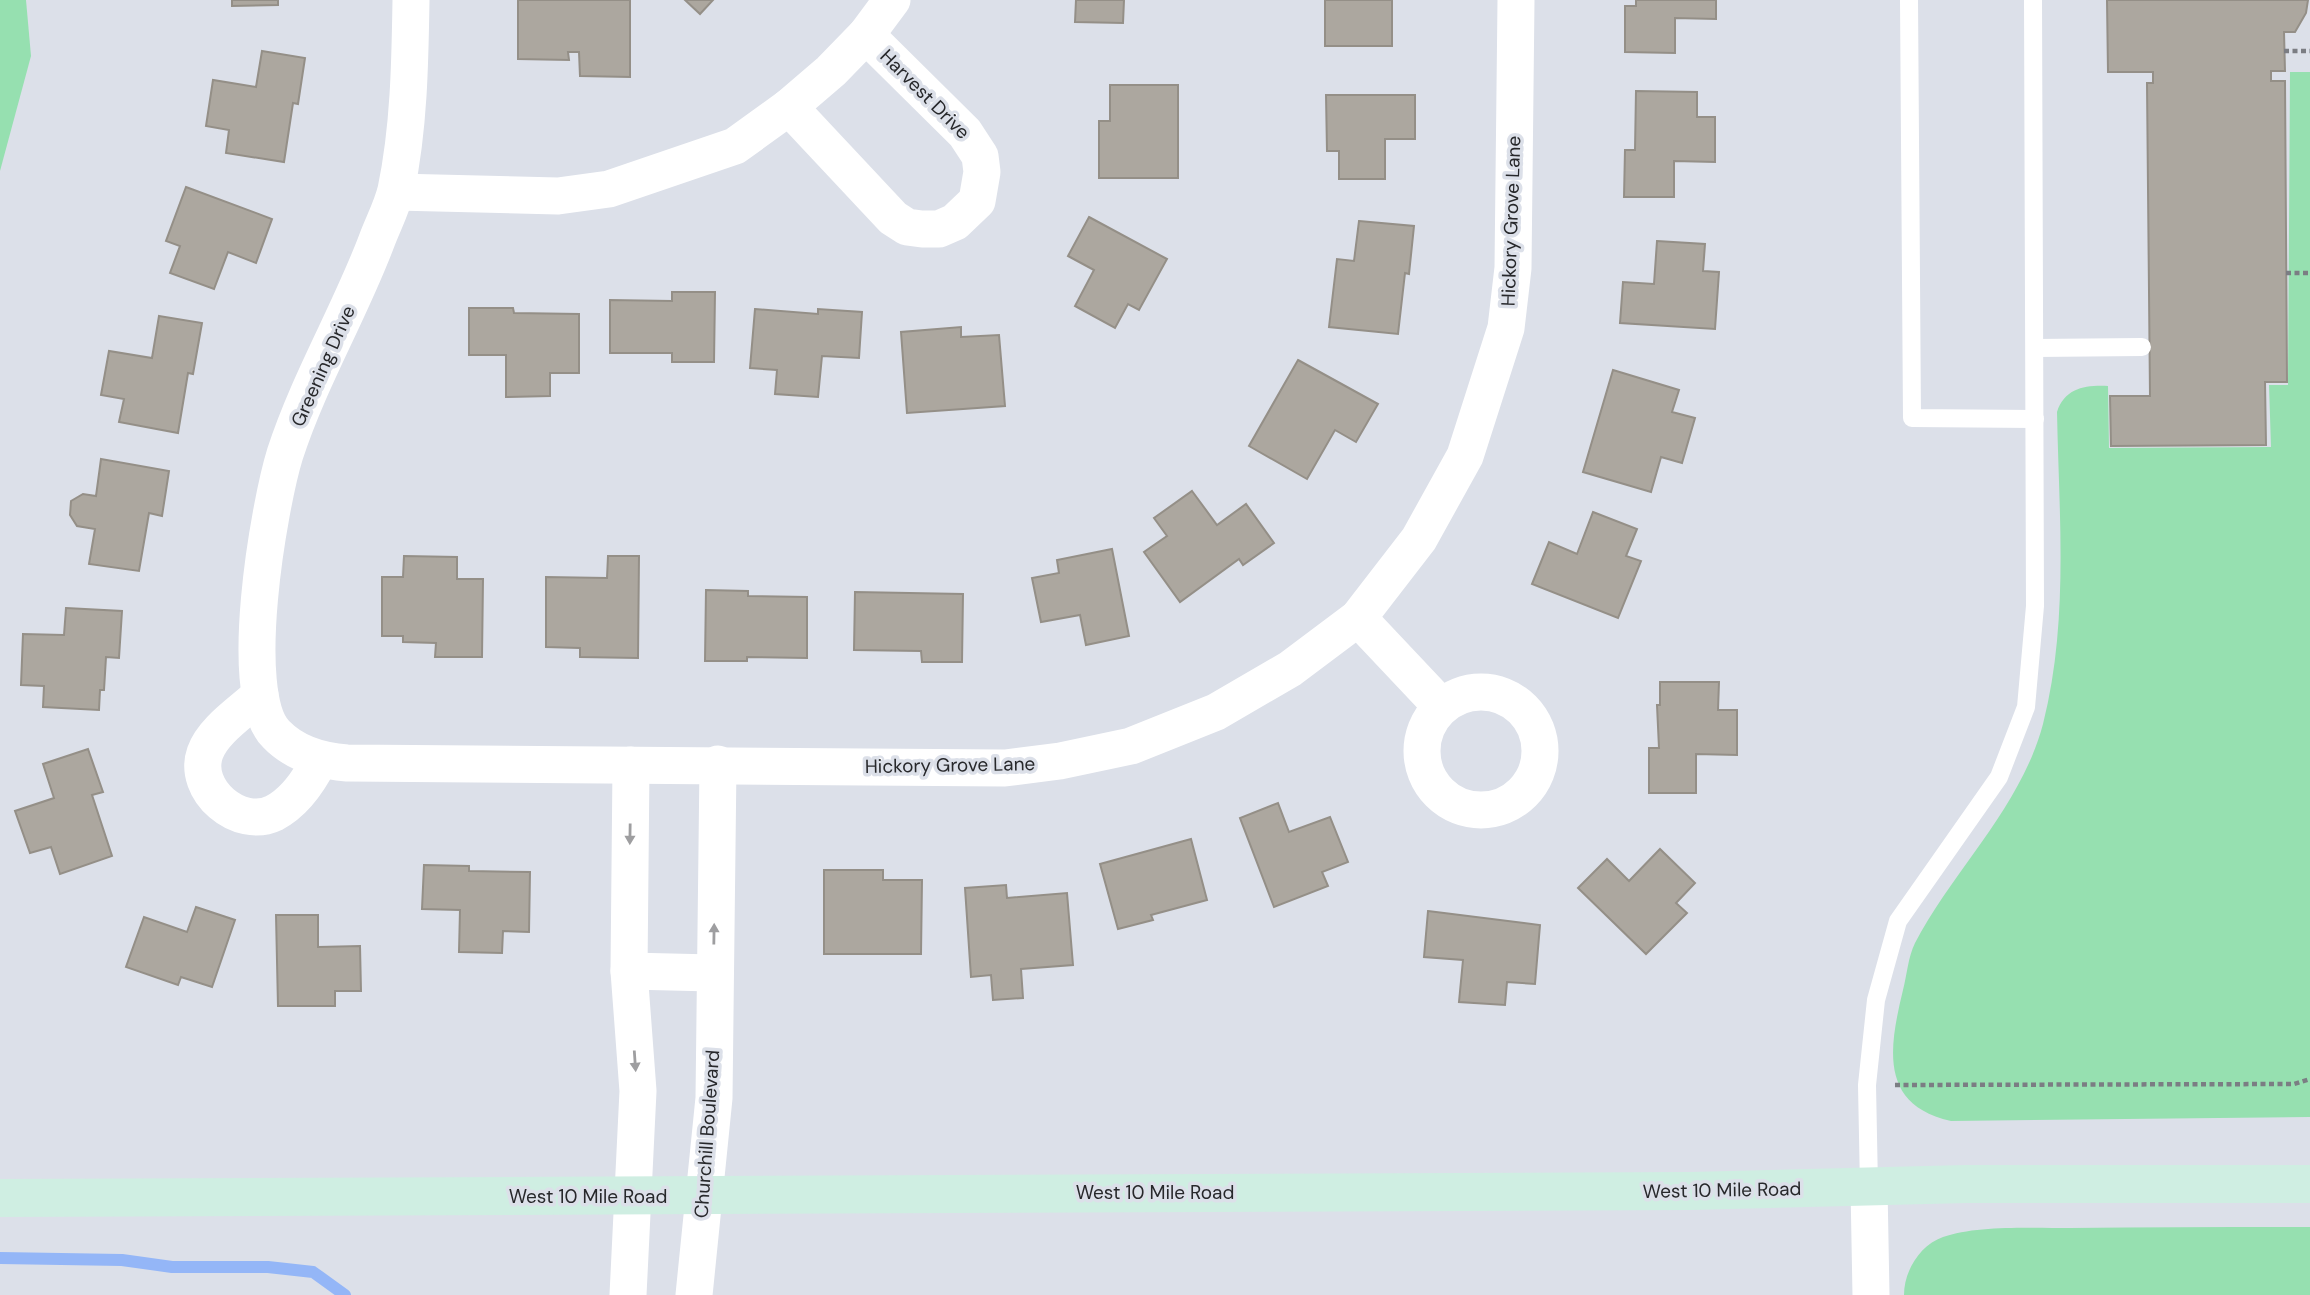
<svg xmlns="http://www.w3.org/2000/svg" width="2310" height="1295" font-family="'DM Sans',sans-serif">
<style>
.green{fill:#96e0b0}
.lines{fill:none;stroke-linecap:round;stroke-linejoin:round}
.stream{stroke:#94b6f7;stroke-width:12}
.building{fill:#aca79f;stroke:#948f87;stroke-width:2}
.path{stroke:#7b7d83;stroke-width:4.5;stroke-dasharray:5 3.5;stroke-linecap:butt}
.lane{stroke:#fff;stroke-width:18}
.street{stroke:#fff;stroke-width:37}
.secondary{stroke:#cfeee2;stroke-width:38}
.oneway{fill:#9e9ea0}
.labels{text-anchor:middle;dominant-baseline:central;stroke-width:7;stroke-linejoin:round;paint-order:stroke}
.street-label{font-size:19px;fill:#27282b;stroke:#dce0e9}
</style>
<rect width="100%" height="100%" fill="#dce0e9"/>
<g class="green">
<polygon points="0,0 26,0 31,56 0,171"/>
<path d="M2290 72H2310V1117L1951 1121C1879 1105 1889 1048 1903 990 1907 975 1908 957 1915 943 1954 869 2021 807 2043 724 2069 621 2059 517 2057 412 2065 388 2085 385 2108 386L2109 448 2271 447 2269 385H2288Z"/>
<path d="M2310 1227V1295H1904C1904 1271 1920 1245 1943 1237 1976 1225 2034 1228 2070 1228 2150 1227 2230 1227 2310 1227Z"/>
</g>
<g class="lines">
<polyline class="stream" points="0,1258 122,1260 172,1267 268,1267 313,1272 345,1295"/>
</g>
<g class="building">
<polygon points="232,0 278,0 278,5 232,6"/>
<polygon points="518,0 630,0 630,77 580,76 579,52 568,52 569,60 518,59"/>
<polygon points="685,0 713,0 700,14"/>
<polygon points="1076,0 1124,0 1123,23 1075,22"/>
<rect x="1325" y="0" width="67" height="46"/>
<polygon points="1636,0 1716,0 1716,19 1675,18 1675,53 1625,52 1625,6 1636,6"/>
<polygon points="2107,0 2308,0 2306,13 2295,32 2284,32 2285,71 2271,71 2271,81 2285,81 2287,382 2265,382 2266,445 2111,446 2110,396 2150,396 2147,83 2153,83 2153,72 2108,72"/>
<polygon points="262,51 305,58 298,104 293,103 284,162 226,153 229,130 206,126 213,80 256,87"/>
<polygon points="1110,85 1178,85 1178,178 1099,178 1099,121 1110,121"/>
<polygon points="1636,91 1697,92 1697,117 1715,117 1715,162 1674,161 1674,197 1624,197 1625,150 1635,150"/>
<polygon points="1326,95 1415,95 1415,139 1385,139 1385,179 1339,179 1339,151 1327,151"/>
<polygon points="186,187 272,219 256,263 228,252 214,289 170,273 180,246 166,241"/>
<polygon points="1089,217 1167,259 1139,310 1128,304 1115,328 1075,306 1094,270 1068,256"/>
<polygon points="1359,221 1414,226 1409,274 1405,273 1398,334 1329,327 1337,259 1354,261"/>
<polygon points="1657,241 1705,244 1703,271 1719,272 1715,329 1620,323 1623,282 1654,284"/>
<polygon points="672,292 715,292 714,362 672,362 672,353 610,353 610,300 672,301"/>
<polygon points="469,308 513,308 514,313 579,314 579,373 550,373 550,396 506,397 506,355 469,355"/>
<polygon points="755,309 818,314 818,309 862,312 859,358 822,356 818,397 775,394 777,370 750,368"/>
<polygon points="159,316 202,323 193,374 188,373 178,433 119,422 124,399 101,395 109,351 152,358"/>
<polygon points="961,327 961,337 999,335 1005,406 907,413 901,332"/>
<polygon points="1298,360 1378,404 1356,442 1335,430 1307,479 1249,446"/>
<polygon points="1613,370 1679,390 1672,412 1695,418 1682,463 1661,457 1651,492 1583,472"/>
<polygon points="101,459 169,471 162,516 149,513 139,571 89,564 95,529 77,526 70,515 71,501 83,494 96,496"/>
<polygon points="1192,491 1217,525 1246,504 1274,543 1243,565 1239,559 1180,602 1144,552 1167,536 1154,518"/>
<polygon points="1593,512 1637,529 1626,556 1641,561 1618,618 1532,584 1549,542 1577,554"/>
<polygon points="1112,549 1129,636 1086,645 1080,615 1041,622 1032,578 1059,573 1057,560"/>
<polygon points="404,556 457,557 457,579 483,579 482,657 435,657 436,643 403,642 403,636 382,636 382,577 403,577"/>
<polygon points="608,556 639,556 638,658 580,657 580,648 546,647 546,577 607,578"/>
<polygon points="706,590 748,591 748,596 807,597 807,658 747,657 747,661 705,661"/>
<polygon points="855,592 963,594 962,662 922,662 921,651 854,650"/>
<polygon points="66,608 122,611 119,658 106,657 104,690 100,690 99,710 43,707 44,686 21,685 23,634 64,635"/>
<polygon points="1660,682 1719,682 1718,710 1737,710 1737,755 1696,754 1696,793 1649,793 1649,748 1659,748 1657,705 1660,705"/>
<polygon points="88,749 103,792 92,795 112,856 60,874 51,847 30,853 15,811 54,798 43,764"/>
<polygon points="1278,803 1289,832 1330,817 1348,862 1322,872 1328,886 1274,907 1240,818"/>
<polygon points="1191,839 1207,900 1151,915 1153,920 1118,929 1100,864"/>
<polygon points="1660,849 1695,883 1676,903 1687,913 1646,954 1578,888 1607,859 1629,881"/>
<polygon points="424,865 469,866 469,871 530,872 529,932 503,931 502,953 459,952 460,910 422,909"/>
<polygon points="824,870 883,870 883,880 922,880 921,954 824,954"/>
<polygon points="1006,885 1007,898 1067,893 1073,965 1021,969 1023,998 993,1000 991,975 971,977 965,888"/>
<polygon points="196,907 235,920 212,987 181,977 178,985 126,967 144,917 187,932"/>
<polygon points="1428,911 1540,925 1535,984 1507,982 1505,1005 1459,1002 1463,960 1424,957"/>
<polygon points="276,915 318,915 318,947 360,946 361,991 335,991 335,1006 278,1006"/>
</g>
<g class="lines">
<g class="path">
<polyline points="2284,51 2310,51"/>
<polyline points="2286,273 2310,273"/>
<polyline points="1895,1085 2294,1084 2310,1079"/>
</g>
<g class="lane">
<polyline points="1909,0 1912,418 2035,419"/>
<polyline points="2035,348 2142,347"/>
<polyline points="1869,1187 1867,1085 1876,1000 1898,921 1999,777 2026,707 2035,606 2033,0"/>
</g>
<g class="street">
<path d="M411 0C410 63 409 128 396 190 392 207 383 224 377 240 350 312 309 380 285 454 269 506 236 694 276 734 295 754 321 761 347 763L1005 768 1060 761 1131 746 1216 712 1290 669 1358 618 1419 539 1465 456 1506 328 1513 268 1516 0"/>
<polyline points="789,107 893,218 907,227 922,229 939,229 955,222 977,201 982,172 980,156 965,133 866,35"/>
<polyline points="396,192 558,196 609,189 735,146 789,107 831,71 866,35 892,0"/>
<polyline points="1358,618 1441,706"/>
<circle cx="1481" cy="751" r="59"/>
<path d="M260 695C242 712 213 730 205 753 192 790 239 830 274 813 295 802 309 781 319 761"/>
<polyline points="629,971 713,973"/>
<polyline points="1869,1187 1871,1295"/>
<polyline points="628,1295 638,1091 629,971 631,765"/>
<polyline points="694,1295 714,1098 718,764"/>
</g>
<polyline class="secondary" points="0,1198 1690,1191 1966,1184 2310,1184"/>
</g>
<defs><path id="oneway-solid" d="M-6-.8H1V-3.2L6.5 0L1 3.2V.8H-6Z" transform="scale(1.75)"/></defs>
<g class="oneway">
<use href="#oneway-solid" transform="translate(630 834) rotate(91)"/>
<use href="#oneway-solid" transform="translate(714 934) rotate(-89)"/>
<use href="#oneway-solid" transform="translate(635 1061) rotate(86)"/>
</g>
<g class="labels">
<g class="street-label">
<text transform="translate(925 94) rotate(45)">Harvest Drive</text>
<text transform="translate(1511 221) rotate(-88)">Hickory Grove Lane</text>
<text transform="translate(323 366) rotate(-66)">Greening Drive</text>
<text transform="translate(950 765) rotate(-1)">Hickory Grove Lane</text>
<text transform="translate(707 1134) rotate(-86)">Churchill Boulevard</text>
<text transform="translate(1722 1190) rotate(-1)">West 10 Mile Road</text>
<text x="1155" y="1192">West 10 Mile Road</text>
<text x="588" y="1196">West 10 Mile Road</text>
</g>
</g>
</svg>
